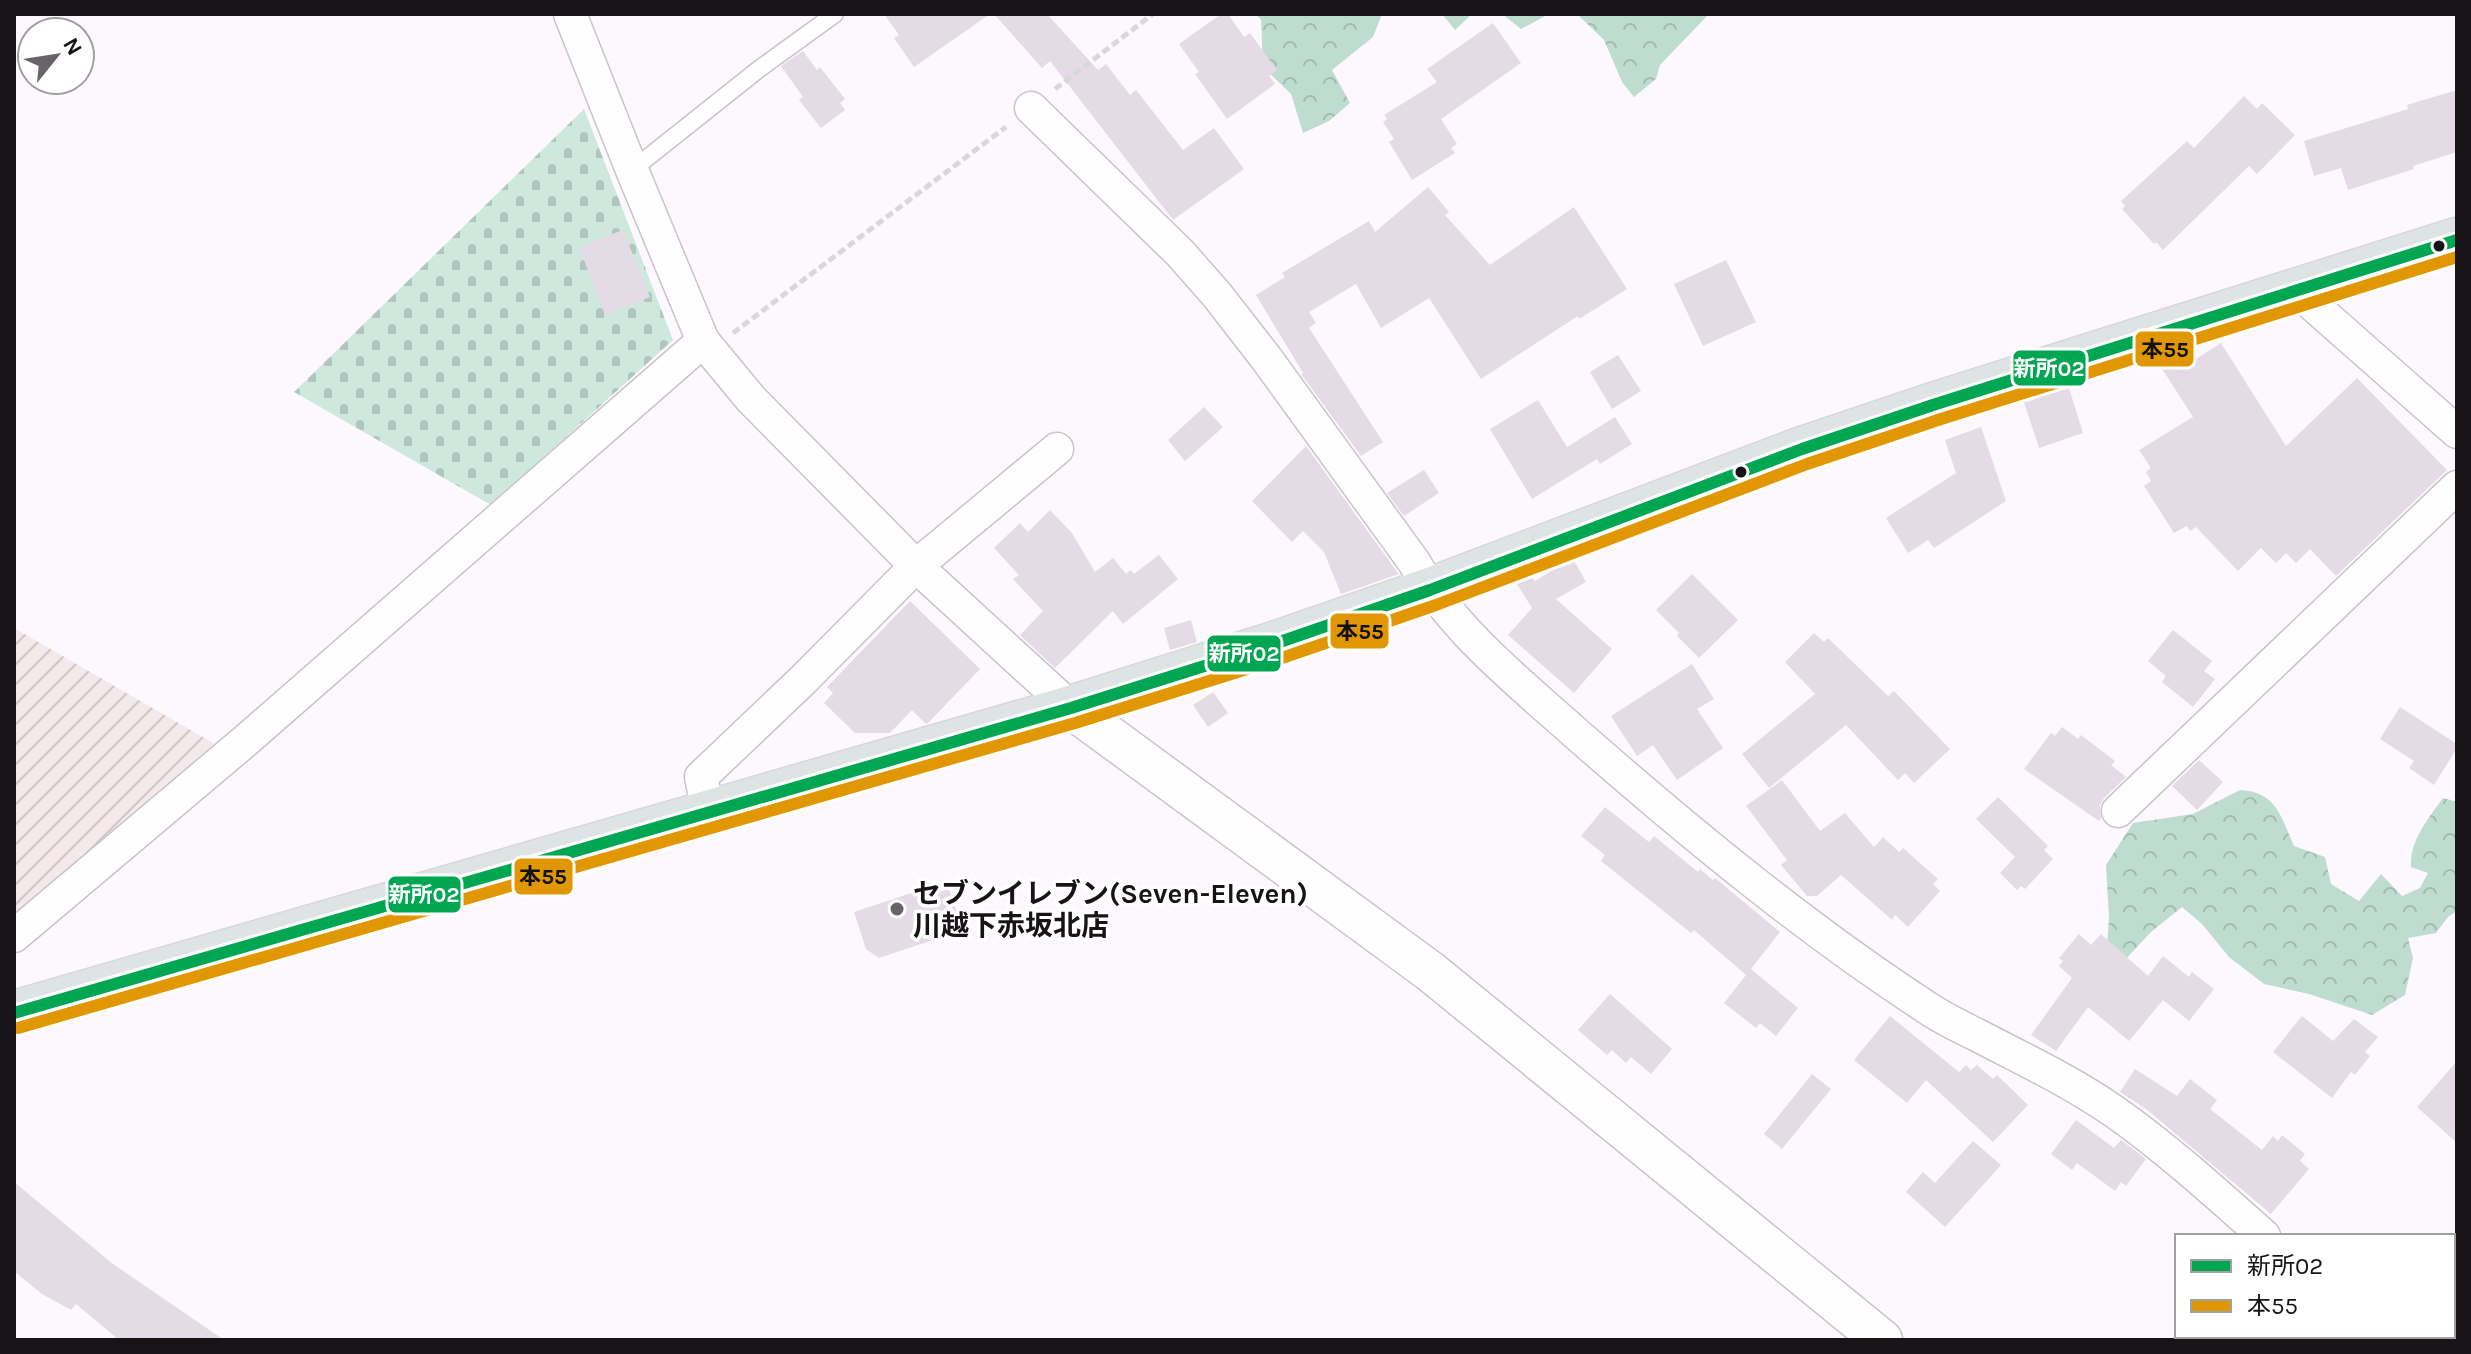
<svg xmlns="http://www.w3.org/2000/svg" width="2471" height="1354" font-family="Karla,'Noto Sans JP',sans-serif">
<style>
.industrial{fill:url(#industrial-furrows)}
.forest{fill:url(#forest-crowns)}
.cemetery{fill:url(#cemetery-stones)}
.building{fill:#e4dbe6}
.lines{fill:none;stroke-linecap:round;stroke-linejoin:round}
.service-casing{stroke:#c9c4c8;stroke-width:19}
.minor-casing{stroke:#c9c4c8;stroke-width:35}
.tertiary-casing{stroke:#c9c4c8;stroke-width:43}
.primary-casing{stroke:#d9d7d9;stroke-width:47}
.path{stroke:#d9d8d9;stroke-width:5;stroke-dasharray:8 4;stroke-linecap:butt}
.service{stroke:#fffeff;stroke-width:16}
.minor{stroke:#fffeff;stroke-width:32}
.tertiary{stroke:#fffeff;stroke-width:40}
.primary{stroke:#dee4e3;stroke-width:44}
.bus-1-casing{stroke:#fff;stroke-width:18}
.bus-2-casing{stroke:#fff;stroke-width:18}
.bus-1{stroke:#00a651;stroke-width:12}
.bus-2{stroke:#e19702;stroke-width:12}
.bus-dot{fill:#171317;stroke:#fff;stroke-width:3}
.poi-dot{fill:#686368;stroke:#fff;stroke-width:3}
.labels{text-anchor:middle;dominant-baseline:central;stroke-width:7;stroke-linejoin:round;paint-order:stroke}
.poi-label{font-size:28px;font-weight:bold;fill:#171317;stroke:#fff;text-anchor:start}
.line-badge{stroke:#fff;stroke-width:3}
.badge-label{font-size:22px;text-anchor:middle;font-weight:bold;fill:#fff}
.pale-badge-label{font-size:22px;text-anchor:middle;font-weight:bold;fill:#111}
</style>
<defs>
<pattern id="industrial-furrows" width="10" height="10" patternUnits="userSpaceOnUse" patternTransform="scale(2)"><rect width="10" height="10" fill="#f3e8ea"/><path d="M-1 1l2-2M0 10L10 0M9 11l2-2" fill="none" stroke="#d0c6c8"/></pattern>
<pattern id="forest-crowns" width="20" height="18" patternUnits="userSpaceOnUse" patternTransform="scale(2)"><rect width="20" height="18" fill="#bfdcd0"/><path d="M2 6a3 3 0 1 1 6 0M12 15a3 3 0 1 1 6 0" fill="none" stroke="#a3bcb2"/></pattern>
<pattern id="cemetery-stones" width="16" height="16" patternUnits="userSpaceOnUse" patternTransform="scale(2)"><rect width="16" height="16" fill="#cee8de"/><path d="M2 7V4a2 2 0 0 1 4 0v3zM10 15v-3a2 2 0 0 1 4 0v3z" fill="#b0c6be"/></pattern>
</defs>
<rect width="100%" height="100%" fill="#fdf8fd"/>
<polygon class="industrial" points="14,628 220,747 14,925"/>
<g class="forest">
<polygon points="1254,14 1382,14 1373,37 1332,70 1350,103 1329,121 1303,133 1291,94 1263,67 1261,19"/>
<polygon points="1442,14 1472,14 1455,30"/>
<polygon points="1502,14 1549,14 1521,29"/>
<polygon points="1577,14 1709,14 1660,65 1656,79 1634,97 1622,82 1604,40"/>
<path d="M2240 790C2277 792 2281 817 2294 846L2325 857 2331 884 2359 901 2381 874 2402 896 2420 888 2428 873 2411 867C2409 842 2429 817 2443 798L2457 802V911L2448 917 2436 933 2408 938 2413 958 2405 995 2372 1015 2309 994 2264 984 2229 957 2202 924 2182 907 2151 932 2123 962 2107 945 2109 918 2106 865 2133 823 2193 814Z"/>
</g>
<polygon class="cemetery" points="584,109 673,340 491,505 294,392"/>
<g class="building">
<polygon points="884,14 990,14 914,67 894,38 899,35"/>
<polygon points="994,14 1047,14 1098,70 1106,64 1130,95 1136,90 1183,150 1214,128 1244,169 1173,220 1050,61 1042,68"/>
<polygon points="1221,14 1228,14 1244,37 1250,33 1277,70 1269,76 1275,84 1227,119 1195,74 1199,72 1179,44"/>
<polygon points="1493,23 1521,63 1441,119 1457,144 1451,148 1455,153 1412,180 1389,142 1394,139 1383,122 1387,119 1384,115 1437,82 1427,69"/>
<polygon points="803,51 817,70 820,67 845,99 840,103 845,110 821,128 799,100 803,97 781,66"/>
<polygon points="2457,90 2457,152 2413,166 2414,169 2348,190 2341,168 2314,176 2304,141 2408,109 2407,105"/>
<polygon points="2244,96 2257,109 2262,103 2295,135 2257,174 2249,166 2163,250 2156,242 2154,244 2122,209 2125,206 2121,201 2187,141 2194,148"/>
<polygon points="1428,187 1449,212 1445,215 1490,265 1574,207 1627,289 1579,319 1578,316 1481,379 1429,298 1381,328 1356,284 1309,312 1316,323 1309,328 1383,442 1361,456 1301,374 1303,373 1256,295 1285,277 1282,273 1369,221 1375,232"/>
<polygon points="623,230 650,297 605,315 579,247"/>
<polygon points="1726,260 1756,322 1703,346 1674,284"/>
<polygon points="2221,343 2286,446 2357,378 2447,470 2336,576 2310,549 2296,563 2286,553 2276,563 2261,548 2238,571 2196,527 2190,531 2187,526 2174,533 2144,486 2151,481 2146,472 2151,468 2139,450 2193,417 2157,361 2181,353 2188,364"/>
<polygon points="1618,355 1641,391 1612,409 1590,372"/>
<polygon points="2069,388 2083,433 2039,448 2024,402"/>
<polygon points="1538,400 1567,447 1615,417 1632,444 1600,464 1597,459 1532,499 1490,429"/>
<polygon points="1204,407 1223,427 1185,461 1168,440"/>
<polygon points="1981,427 2006,501 1934,548 1928,540 1908,553 1886,518 1956,473 1945,440"/>
<polygon points="1306,446 1398,573 1399,574 1341,594 1324,552 1303,531 1292,542 1252,501"/>
<polygon points="1424,470 1439,493 1404,516 1387,493"/>
<polygon points="1050,510 1072,533 1095,572 1113,558 1126,574 1131,570 1134,574 1159,555 1178,579 1123,624 1113,611 1055,668 1020,635 1043,611 1013,579 1019,575 994,548 1020,523 1028,532"/>
<polygon points="1575,562 1586,582 1556,599 1612,649 1574,693 1508,635 1532,608 1517,584 1532,578 1535,581 1553,570"/>
<polygon points="1692,574 1738,620 1699,658 1677,636 1679,633 1656,610"/>
<polygon points="910,601 980,669 928,723 926,724 912,710 890,733 855,733 824,703 833,693 827,687"/>
<polygon points="1191,620 1197,642 1170,650 1164,628"/>
<polygon points="2173,630 2212,661 2204,671 2215,679 2193,707 2162,682 2166,676 2148,661"/>
<polygon points="1814,633 1824,642 1828,638 1888,696 1894,691 1950,749 1914,783 1905,773 1898,780 1846,725 1769,788 1742,754 1815,694 1785,662"/>
<polygon points="1692,664 1714,699 1697,709 1723,748 1677,780 1653,745 1637,756 1611,716"/>
<polygon points="1213,692 1228,713 1208,727 1193,705"/>
<polygon points="2400,707 2457,744 2457,748 2434,785 2409,768 2414,761 2380,739"/>
<polygon points="2062,727 2078,739 2081,735 2115,761 2111,765 2126,777 2104,798 2100,806 2101,818 2099,821 2024,769 2051,733 2055,736"/>
<polygon points="2199,760 2223,782 2197,810 2172,786"/>
<polygon points="1782,780 1820,831 1845,813 1874,847 1883,837 1899,852 1903,848 1938,879 1933,884 1940,891 1908,927 1895,915 1892,920 1841,875 1817,896 1807,896 1781,865 1787,860 1746,806"/>
<polygon points="1998,797 2048,846 2044,850 2053,859 2025,889 2021,886 2017,890 2000,873 2015,857 1976,819"/>
<polygon points="1605,807 1649,842 1654,836 1698,872 1700,869 1713,880 1715,878 1780,932 1751,969 1798,1008 1776,1036 1760,1023 1756,1028 1724,1003 1746,975 1694,930 1691,933 1601,861 1605,855 1581,836"/>
<polygon points="923,889 926,896 949,889 959,917 945,936 879,958 866,949 854,912"/>
<polygon points="2079,934 2091,945 2101,934 2148,976 2163,956 2189,977 2192,972 2214,989 2189,1021 2163,1000 2129,1041 2088,1007 2056,1051 2031,1035 2072,978 2059,966 2063,961 2059,958"/>
<polygon points="1610,994 1672,1049 1651,1074 1631,1057 1626,1063 1612,1050 1607,1055 1578,1030"/>
<polygon points="1890,1016 1959,1072 1966,1065 1971,1070 1977,1065 1993,1079 1997,1075 2028,1105 1993,1142 1926,1080 1907,1103 1854,1060"/>
<polygon points="2302,1016 2333,1041 2354,1019 2378,1037 2365,1052 2370,1056 2355,1075 2351,1072 2332,1098 2273,1052"/>
<polygon points="2457,1061 2457,1143 2417,1107"/>
<polygon points="2135,1069 2177,1096 2190,1079 2217,1100 2210,1109 2262,1150 2273,1136 2278,1141 2282,1135 2305,1154 2300,1161 2309,1169 2271,1214 2146,1109 2120,1092"/>
<polygon points="1812,1074 1831,1089 1782,1149 1764,1134"/>
<polygon points="2076,1120 2114,1148 2121,1140 2146,1159 2126,1186 2121,1182 2115,1191 2077,1163 2072,1170 2051,1154"/>
<polygon points="1973,1141 2001,1165 1945,1227 1906,1192 1923,1172 1935,1183"/>
<polygon points="14,1182 113,1264 224,1340 119,1340 76,1304 71,1310 42,1294 14,1271"/>
</g>
<g class="lines">
<defs>
<polyline id="service" points="632,170 759,69 835,14"/>
<g id="minor">
<polyline points="570,14 632,170 703,341 751,399 916,566 1071,708"/>
<path d="M1031 108 1180 253 1217 295 1266 358 1414 562C1454 632 1521 684 1580 737 1691 834 1806 929 1929 1009 1944 1019 1961 1027 1977 1035 2023 1059 2072 1082 2115 1112 2166 1148 2217 1194 2264 1236"/>
<polyline points="2296,290 2457,432"/>
<polyline points="708,811 701,777 803,680 916,566 1057,449"/>
<polyline points="2118,811 2457,487"/>
<polyline points="14,936 244,742 703,341"/>
<polyline points="2375,1336 2380,1340"/>
</g>
<polyline id="tertiary" points="1071,708 1431,972 1882,1340"/>
<polyline id="primary" points="14,1013 1071,708 1271,645 1430,590 1802,449 1936,404 2457,240"/>
</defs>
<use href="#service" class="service-casing"/>
<use href="#minor" class="minor-casing"/>
<use href="#tertiary" class="tertiary-casing"/>
<use href="#primary" class="primary-casing"/>
<g class="path">
<polyline points="1055,89 1153,14"/>
<polyline points="733,333 1006,127"/>
</g>
<use href="#service" class="service"/>
<use href="#minor" class="minor"/>
<use href="#tertiary" class="tertiary"/>
<use href="#primary" class="primary"/>
<defs>
<polyline id="bus-1" points="14,1013 1071,708 1271,645 1430,590 1802,449 1936,404 2457,240"/>
<polyline id="bus-2" points="18,1028 1075,723 1276,660 1436,605 1807,464 1941,419 2457,257"/>
</defs>
<use href="#bus-1" class="bus-1-casing"/>
<use href="#bus-2" class="bus-2-casing"/>
<use href="#bus-1" class="bus-1"/>
<use href="#bus-2" class="bus-2"/>
</g>
<g class="bus-dot">
<circle cx="2439" cy="246" r="7"/>
<circle cx="1741" cy="472" r="7"/>
</g>
<circle class="poi-dot" cx="897" cy="909" r="8"/>
<g class="labels">
<g class="poi-label">
<text x="913" y="893">セブンイレブン(Seven-Eleven)<tspan x="913" dy="32">川越下赤坂北店</tspan></text>
</g>
</g>
<g class="line-badge">
<rect x="2134" y="330" width="61" height="38" rx="8" fill="#e19702"/>
<rect x="2012" y="349" width="75" height="38" rx="8" fill="#00a651"/>
<rect x="1329" y="612" width="61" height="38" rx="8" fill="#e19702"/>
<rect x="1206" y="634" width="76" height="39" rx="8" fill="#00a651"/>
<rect x="513" y="857" width="61" height="39" rx="8" fill="#e19702"/>
<rect x="387" y="875" width="75" height="39" rx="8" fill="#00a651"/>
</g>
<g class="badge-label">
<text x="2049" y="376">新所02</text>
<text x="1244" y="661">新所02</text>
<text x="424" y="902">新所02</text>
</g>
<g class="pale-badge-label">
<text x="2165" y="357">本55</text>
<text x="1360" y="639">本55</text>
<text x="543" y="884">本55</text>
</g>
<rect width="2471" height="1354" fill="none" stroke="#171317" stroke-width="32"/>
<rect x="2175" y="1234" width="280" height="104" fill="#ffffff" stroke="#a2a1a2" stroke-width="2"/>
<rect x="2191" y="1260" width="40" height="12" fill="#00a651" stroke="#a2a1a2" stroke-width="2"/>
<text x="2247" y="1274" font-size="24" fill="#171317">新所02</text>
<rect x="2191" y="1300" width="40" height="12" fill="#e19702" stroke="#a2a1a2" stroke-width="2"/>
<text x="2247" y="1314" font-size="24" fill="#171317">本55</text>
<g transform="translate(56 56) rotate(60)"><circle r="38" fill="#ffffff" stroke="#a2a1a2" stroke-width="2"/>
<path d="M0-6L14 30L0 20L-14 30Z" fill="#686368"/>
<text y="-12" font-size="22" font-weight="bold" text-anchor="middle" fill="#171317">N</text>
</g>
</svg>
